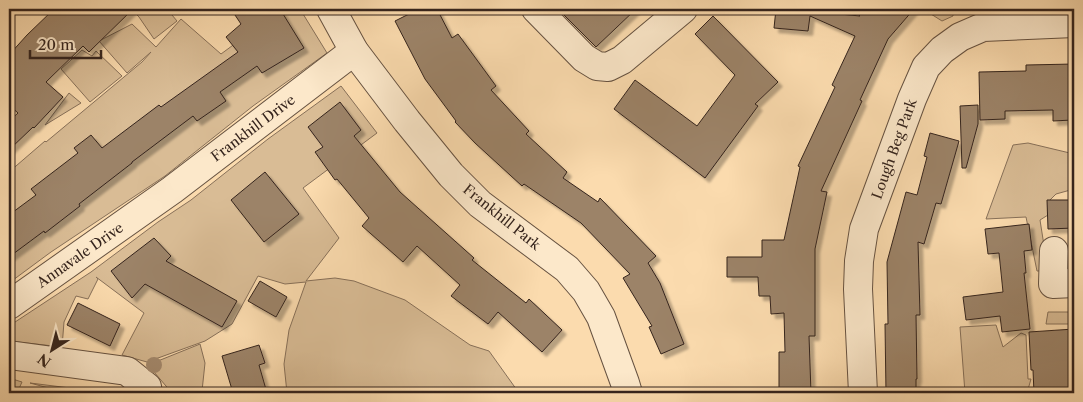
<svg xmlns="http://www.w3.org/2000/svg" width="1083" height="402" font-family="'Libre Caslon Text',serif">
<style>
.green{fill:#d9bc95;stroke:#877059}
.building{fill:#9c8368;stroke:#35241d;filter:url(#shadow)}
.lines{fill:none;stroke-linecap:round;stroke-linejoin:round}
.minor-casing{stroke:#665241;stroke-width:30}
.minor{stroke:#fce8ca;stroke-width:28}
.tree{fill:#a58b6f}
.labels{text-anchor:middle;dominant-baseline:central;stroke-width:5;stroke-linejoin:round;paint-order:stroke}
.street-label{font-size:14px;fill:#35241d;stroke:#fce8ca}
</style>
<defs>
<filter id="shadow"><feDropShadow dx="4.5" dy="4.5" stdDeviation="1" flood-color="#0004"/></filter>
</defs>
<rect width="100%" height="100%" fill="#fbdbae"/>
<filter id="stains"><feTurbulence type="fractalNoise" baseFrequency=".004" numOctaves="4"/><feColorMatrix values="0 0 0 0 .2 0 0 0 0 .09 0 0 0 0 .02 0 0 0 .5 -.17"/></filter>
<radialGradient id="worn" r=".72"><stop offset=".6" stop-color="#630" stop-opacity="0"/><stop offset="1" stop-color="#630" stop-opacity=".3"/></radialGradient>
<g class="green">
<polygon points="131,9 167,9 177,21 154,39 139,17"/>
<polygon points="282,9 300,9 327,53 253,106 165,176 51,252 9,283 9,172 45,141 46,142 142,62 151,52 127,73 99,41 132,24 156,47 181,19 221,54"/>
<polygon points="923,9 953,9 953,16 942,21"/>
<polygon points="82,50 92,56 96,51 122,76 90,102 61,69"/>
<polygon points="341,86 377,133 303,188 339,238 306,281 335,278 354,281 405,300 470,345 489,351 519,393 287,393 284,364 289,330 306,282 285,284 258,276 232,324 205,341 147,362 122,355 144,313 96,277 98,279 88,299 76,296 64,322 62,347 9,341 9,326 91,272 158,222 191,200 268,139"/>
<polygon points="69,93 81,103 45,125"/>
<polygon points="1028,143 1074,154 1074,189 1056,194 1048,202 1048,215 1040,220 1048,271 1037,271 1026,217 986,219 1013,145"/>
<polygon points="1048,312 1074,312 1074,324 1046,324"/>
<polygon points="996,325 1003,347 1021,333 1026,335 1028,379 1031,379 1027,393 965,393 960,327"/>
<polygon points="200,344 205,363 202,391 200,393 172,393 148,365"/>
<polygon points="9,378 22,382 17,393 9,393"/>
<polygon points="30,383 102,392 105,393 67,393"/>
</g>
<g class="building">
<polygon points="54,9 133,9 89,52 83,46 46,82 63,97 34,128 33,127 9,150 9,121 18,113 9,105 9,55 27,35"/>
<polygon points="231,9 280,9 304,48 262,73 257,66 220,92 226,101 197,121 193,116 132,162 132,163 79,204 80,206 45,233 44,231 9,257 9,215 36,195 31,189 78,153 74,148 91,135 102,148 159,105 161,107 238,52 226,37 241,24"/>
<polygon points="419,9 437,9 452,38 458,34 496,86 491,90 529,131 526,134 567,172 563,178 598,202 600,198 656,256 648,263 660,283 684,344 661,354 649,327 652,326 623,278 630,274 581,223 524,184 522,186 475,143 455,122 456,121 425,79 395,21"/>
<polygon points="558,9 636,9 596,47"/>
<polygon points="776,9 789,9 860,16 852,9 914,9 888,39 860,100 862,101 821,191 827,192 815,249 815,336 809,336 811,393 779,393 779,352 785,352 784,313 771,314 770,296 759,296 758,277 727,277 727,257 762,257 762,240 784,240 800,167 798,166 835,87 832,85 855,36 810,16 808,31 774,28"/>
<polygon points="713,16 778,82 755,104 758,106 705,178 614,109 635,80 697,126 735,75 695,34"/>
<polygon points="1074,64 1074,109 1072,109 1072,120 1053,121 1053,110 1005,111 1005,119 980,120 979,72 1026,71 1026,65"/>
<polygon points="340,102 361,130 354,136 400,192 474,258 472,260 526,303 529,299 562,330 542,352 498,312 488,324 451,296 460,285 417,246 403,262 362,226 369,218 337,179 335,180 315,152 323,147 308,127"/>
<polygon points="978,105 978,124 966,168 962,168 960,106"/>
<polygon points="930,133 959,141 941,204 936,203 924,244 918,242 920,315 916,315 917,379 916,379 916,393 886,393 885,324 888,324 887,262 906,192 917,195 927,157 924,156"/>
<polygon points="265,172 299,214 264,242 231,200"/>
<polygon points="1047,200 1074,200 1074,228 1048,229"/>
<polygon points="1029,224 1032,250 1024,251 1026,273 1024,273 1030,329 1002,332 1000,316 966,320 963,297 1003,292 999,253 988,254 985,229"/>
<polygon points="154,238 171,256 166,261 237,301 222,327 145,284 132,298 111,271"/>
<polygon points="260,281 287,297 276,317 248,301"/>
<polygon points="78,303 120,324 110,346 67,325"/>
<polygon points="1074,329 1074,393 1034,393 1033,370 1031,370 1029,332"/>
<polygon points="259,345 265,363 259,365 267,393 233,393 222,356"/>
</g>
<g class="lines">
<defs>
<g id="minor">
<polyline points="331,9 354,51 407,121 451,175 480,204 567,269 586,291 601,317 625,383 628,393"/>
<polyline points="536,9 584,58 597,66 608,67 622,60 683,9"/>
<polyline points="1054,251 1053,284 1074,283"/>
<polyline points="9,305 172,190 354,51"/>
<polyline points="9,355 127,371 147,387 148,393"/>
<polyline points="863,393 858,289 859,261 864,229 912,99 926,67 942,50 960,37 983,27 1074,23"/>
</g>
</defs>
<use href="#minor" class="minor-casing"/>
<use href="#minor" class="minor"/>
</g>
<circle class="tree" cx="154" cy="365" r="8"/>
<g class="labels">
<g class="street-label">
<text transform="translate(253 128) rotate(-37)">Frankhill Drive</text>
<text transform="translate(894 149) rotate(-70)">Lough Beg Park</text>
<text transform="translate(502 217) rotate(39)">Frankhill Park</text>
<text transform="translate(80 255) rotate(-35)">Annavale Drive</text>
</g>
</g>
<rect width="1083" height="402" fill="none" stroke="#fbdbae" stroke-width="30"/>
<rect x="10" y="10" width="1063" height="382" fill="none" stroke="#35241d" stroke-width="2.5"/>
<rect x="15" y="15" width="1053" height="372" fill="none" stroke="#35241d"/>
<g transform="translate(52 350) rotate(216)" stroke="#fce8ca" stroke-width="4" paint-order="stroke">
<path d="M0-4L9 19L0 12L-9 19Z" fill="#35241d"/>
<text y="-8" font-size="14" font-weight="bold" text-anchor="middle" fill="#35241d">N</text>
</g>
<path d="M30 50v8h71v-8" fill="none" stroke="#35241d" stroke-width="2.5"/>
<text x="38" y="50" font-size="15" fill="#35241d" stroke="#fce8ca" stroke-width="4" paint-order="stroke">20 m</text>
<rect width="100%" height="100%" filter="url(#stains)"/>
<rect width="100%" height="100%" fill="url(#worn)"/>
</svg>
